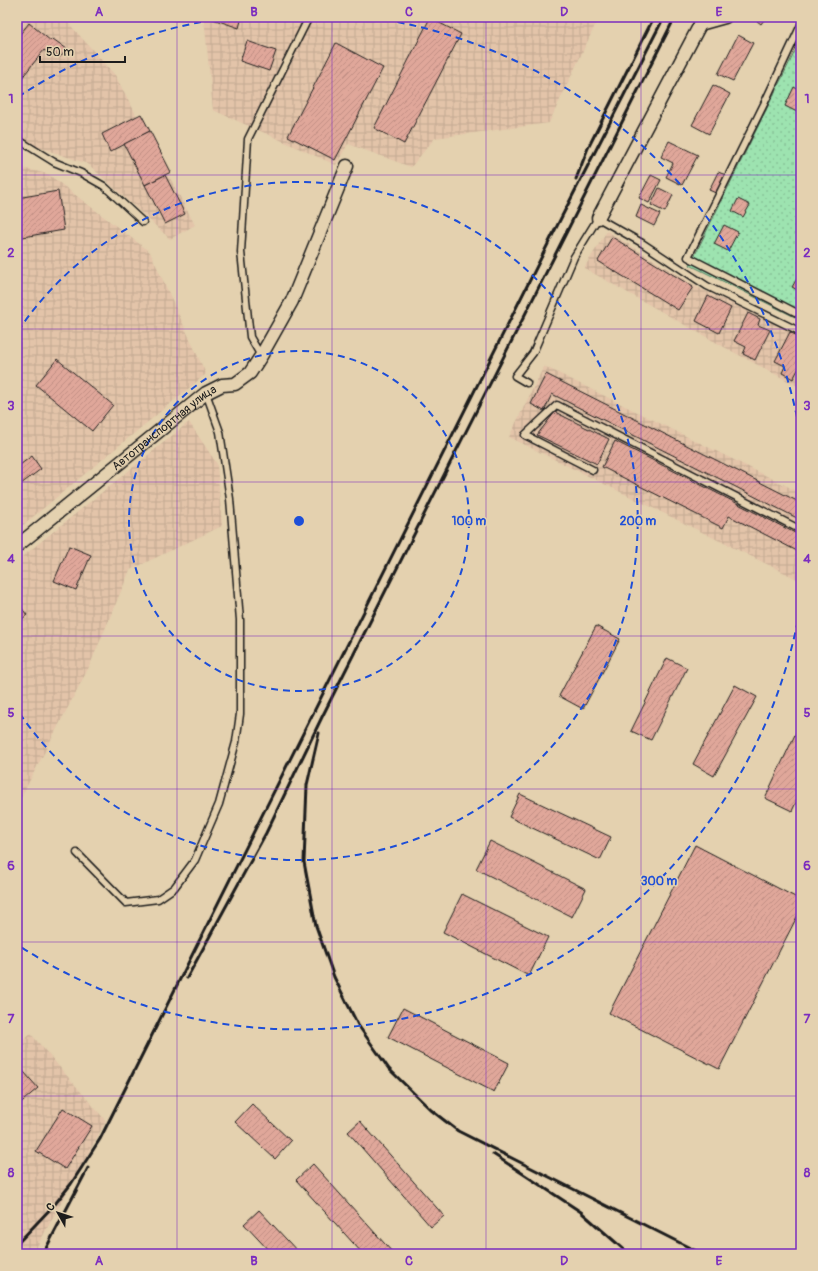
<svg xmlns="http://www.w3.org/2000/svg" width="818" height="1271" font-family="Pangolin,sans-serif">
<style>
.industrial{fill:url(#industrial-grid)}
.grass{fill:url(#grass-dots);stroke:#5c8066}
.building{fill:url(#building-hatch);stroke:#1c1c1c}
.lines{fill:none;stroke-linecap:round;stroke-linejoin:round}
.service-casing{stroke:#1c1c1c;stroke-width:9}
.minor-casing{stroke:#1c1c1c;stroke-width:15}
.service{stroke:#e4d1af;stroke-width:6}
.minor{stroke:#e4d1af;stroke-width:12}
.rail{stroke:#1c1c1c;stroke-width:3}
.grid{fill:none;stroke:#7b2cbf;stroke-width:1;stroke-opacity:0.55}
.ring{fill:none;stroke:#1d4ed8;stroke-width:2;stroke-dasharray:7 5}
.labels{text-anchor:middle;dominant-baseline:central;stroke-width:3;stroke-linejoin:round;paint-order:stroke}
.street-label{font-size:12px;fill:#1c1c1c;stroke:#e4d1af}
.centre{fill:#1d4ed8;stroke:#e4d1af;stroke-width:2}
.ring-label{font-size:12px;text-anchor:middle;font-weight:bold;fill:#1d4ed8;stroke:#e4d1af;stroke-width:3;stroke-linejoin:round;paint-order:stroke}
.neatline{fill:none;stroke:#7b2cbf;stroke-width:1.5}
.grid-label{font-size:13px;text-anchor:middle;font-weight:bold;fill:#7b2cbf}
</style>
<defs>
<pattern id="industrial-grid" width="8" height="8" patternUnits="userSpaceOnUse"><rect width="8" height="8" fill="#e3c4a9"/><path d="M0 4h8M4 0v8" fill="none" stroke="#c2a891"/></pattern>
<pattern id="grass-dots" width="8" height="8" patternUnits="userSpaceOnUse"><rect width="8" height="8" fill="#9de3b0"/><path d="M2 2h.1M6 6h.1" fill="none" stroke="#87c297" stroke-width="1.8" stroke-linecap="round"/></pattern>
<pattern id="building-hatch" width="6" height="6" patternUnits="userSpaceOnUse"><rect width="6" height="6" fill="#e0a79a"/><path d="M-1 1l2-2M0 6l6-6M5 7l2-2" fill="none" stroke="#c08f84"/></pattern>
</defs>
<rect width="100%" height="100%" fill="#e4d1af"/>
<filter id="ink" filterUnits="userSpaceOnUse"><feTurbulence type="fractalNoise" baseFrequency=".025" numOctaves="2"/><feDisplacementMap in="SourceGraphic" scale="8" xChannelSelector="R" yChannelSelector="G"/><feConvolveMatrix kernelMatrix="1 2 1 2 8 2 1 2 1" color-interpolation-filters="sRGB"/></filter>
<g filter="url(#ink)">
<g class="industrial">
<polygon points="17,17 63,17 115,75 195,225 170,239 88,164 17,140"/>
<polygon points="204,17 599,17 549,123 435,138 411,167 348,144 336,165 213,110"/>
<polygon points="17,167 48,174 150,252 206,374 17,530"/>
<polygon points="607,231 699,288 801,336 801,388 724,347 584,268"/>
<polygon points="544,366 801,493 801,581 509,437"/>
<polygon points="189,422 217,464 222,526 130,570 89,667 17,805 17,561"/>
<polygon points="31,1034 106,1121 33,1254 17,1254 17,1044"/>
</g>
<polygon class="grass" points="801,39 801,320 690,265"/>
<g class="building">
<polygon points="210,17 242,17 239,28 210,18"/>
<polygon points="752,17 766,17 761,24"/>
<polygon points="430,18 461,34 404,144 374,128"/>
<polygon points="29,23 51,41 53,39 67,49 60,57 52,51 50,54 44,50 17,84 17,38"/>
<polygon points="738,35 753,43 733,81 718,74"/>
<polygon points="247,41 276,51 269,71 240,61"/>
<polygon points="336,43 383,68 335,160 288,136"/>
<polygon points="713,85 730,94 709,134 692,125"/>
<polygon points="794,87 801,91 801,105 797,112 785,106"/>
<polygon points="141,114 150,131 110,152 102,134"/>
<polygon points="150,131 171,172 145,185 124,144"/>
<polygon points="669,141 698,155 682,185 666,177 673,163 661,157"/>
<polygon points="718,172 726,175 718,194 709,190"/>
<polygon points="165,175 185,214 165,224 145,185"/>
<polygon points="651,175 661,180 649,203 639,198"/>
<polygon points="659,188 673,195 665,212 651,205"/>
<polygon points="58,191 64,230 17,238 17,198"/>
<polygon points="738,199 750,205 743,217 732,211"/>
<polygon points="641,205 660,214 654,226 636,217"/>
<polygon points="724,225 738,232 728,251 714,244"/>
<polygon points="612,237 693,287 678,310 598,261"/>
<polygon points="798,277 801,279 801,292 792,287"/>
<polygon points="708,296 731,308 719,333 696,321"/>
<polygon points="748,313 760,319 758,325 770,330 755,360 743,354 746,347 734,341"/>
<polygon points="790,332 801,338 801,364 793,379 782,373 785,366 775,361"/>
<polygon points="57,359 113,405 92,431 36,385"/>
<polygon points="546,374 801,503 801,520 552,394 544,411 531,404"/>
<polygon points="555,412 609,439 597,464 537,435"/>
<polygon points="615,441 801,536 801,553 729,516 723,528 602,467"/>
<polygon points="32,456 41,469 17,487 17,467"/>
<polygon points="69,546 91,555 76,590 54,581"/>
<polygon points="17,602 27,615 17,623"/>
<polygon points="596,626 620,639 583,709 559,696"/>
<polygon points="667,658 687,668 651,740 631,731"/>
<polygon points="735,685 757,697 714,776 693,764"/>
<polygon points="801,722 801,792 792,811 765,798"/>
<polygon points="520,794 611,837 600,860 509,817"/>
<polygon points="490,841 586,889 572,917 476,869"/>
<polygon points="695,845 801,900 801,909 719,1069 609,1013"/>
<polygon points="462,894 548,937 529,976 443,932"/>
<polygon points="403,1008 509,1063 494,1092 388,1037"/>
<polygon points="17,1064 38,1088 17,1106"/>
<polygon points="252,1104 291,1141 275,1159 235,1122"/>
<polygon points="63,1108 92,1126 65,1169 36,1151"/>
<polygon points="360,1121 444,1216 431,1227 348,1132"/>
<polygon points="313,1164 394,1254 363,1254 296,1180"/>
<polygon points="259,1210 300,1254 272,1254 244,1224"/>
</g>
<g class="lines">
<defs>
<g id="service">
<polyline points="801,25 764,104 688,257 801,315"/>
<polyline points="17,139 54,162 81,173 104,186 143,222"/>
<polyline points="261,356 250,337 241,252 248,139 309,17"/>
<polyline points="527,383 515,376 533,353 574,257 598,218 642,243 707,286 801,332"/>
<polyline points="593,470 525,435 557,405 801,530"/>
<polyline points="77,853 126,903 158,899 174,888 195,860 219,804 236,742 240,714 240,620 230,499 220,432 206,393"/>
</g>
<g id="minor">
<polyline points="700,24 725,17"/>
<polyline points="598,218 704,17"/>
<path id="s1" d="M17 546 206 393 222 385 235 384 250 373 261 356 292 301 347 166"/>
</g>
</defs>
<use href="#service" class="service-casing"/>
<use href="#minor" class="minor-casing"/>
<use href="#service" class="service"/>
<use href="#minor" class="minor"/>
<g class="rail">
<polyline points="576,179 588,148 654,17"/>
<polyline points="319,733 307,785 304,862 316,926 334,977 358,1025 389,1069 431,1110 458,1131 702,1254"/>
<polyline points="187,978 266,833 322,717 675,17"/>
<polyline points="493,1154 581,1212 629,1254"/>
<polyline points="17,1244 55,1204 71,1184 100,1139 559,222 664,17"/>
<polyline points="43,1254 88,1168"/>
</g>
</g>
</g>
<path class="grid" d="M177 17V1254M332 17V1254M486 17V1254M641 17V1254M17 175H801M17 329H801M17 482H801M17 636H801M17 789H801M17 942H801M17 1096H801"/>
<g class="ring">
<circle cx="299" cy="521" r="170"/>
<path d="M18 331A339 339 0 1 1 18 711"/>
<path d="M800 609A509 509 0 0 1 18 945M18 97A509 509 0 0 1 224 18M374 18A509 509 0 0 1 800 433"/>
</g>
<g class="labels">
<g class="street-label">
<text stroke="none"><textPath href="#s1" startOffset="189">Автотранспортная улица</textPath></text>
</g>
</g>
<circle cx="299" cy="521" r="6" class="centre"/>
<g class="ring-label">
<text x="469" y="525">100 m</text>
<text x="638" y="525">200 m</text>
<text x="659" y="885">300 m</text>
</g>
<rect width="818" height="1271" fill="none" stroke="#e4d1af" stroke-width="44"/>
<g transform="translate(58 1213) rotate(309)" stroke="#e4d1af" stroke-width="3" paint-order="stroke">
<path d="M0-3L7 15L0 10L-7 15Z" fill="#1c1c1c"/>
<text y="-6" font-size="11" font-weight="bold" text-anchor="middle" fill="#1c1c1c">С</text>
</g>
<path d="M40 56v6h85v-6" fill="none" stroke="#1c1c1c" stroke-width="2"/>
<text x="46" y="56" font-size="12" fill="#1c1c1c" stroke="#e4d1af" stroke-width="3" paint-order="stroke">50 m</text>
<rect x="22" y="22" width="774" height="1227" class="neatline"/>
<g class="grid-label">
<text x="99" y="16">A</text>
<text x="254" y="16">B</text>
<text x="409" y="16">C</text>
<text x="564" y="16">D</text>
<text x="719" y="16">E</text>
<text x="11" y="103">1</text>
<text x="807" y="103">1</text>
<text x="11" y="257">2</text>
<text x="807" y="257">2</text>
<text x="11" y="410">3</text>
<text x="807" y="410">3</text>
<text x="11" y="563">4</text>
<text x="807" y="563">4</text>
<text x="11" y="717">5</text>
<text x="807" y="717">5</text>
<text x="11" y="870">6</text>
<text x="807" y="870">6</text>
<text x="11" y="1023">7</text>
<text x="807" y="1023">7</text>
<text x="11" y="1177">8</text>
<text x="807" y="1177">8</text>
<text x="99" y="1265">A</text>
<text x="254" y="1265">B</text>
<text x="409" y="1265">C</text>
<text x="564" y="1265">D</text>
<text x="719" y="1265">E</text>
</g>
</svg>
